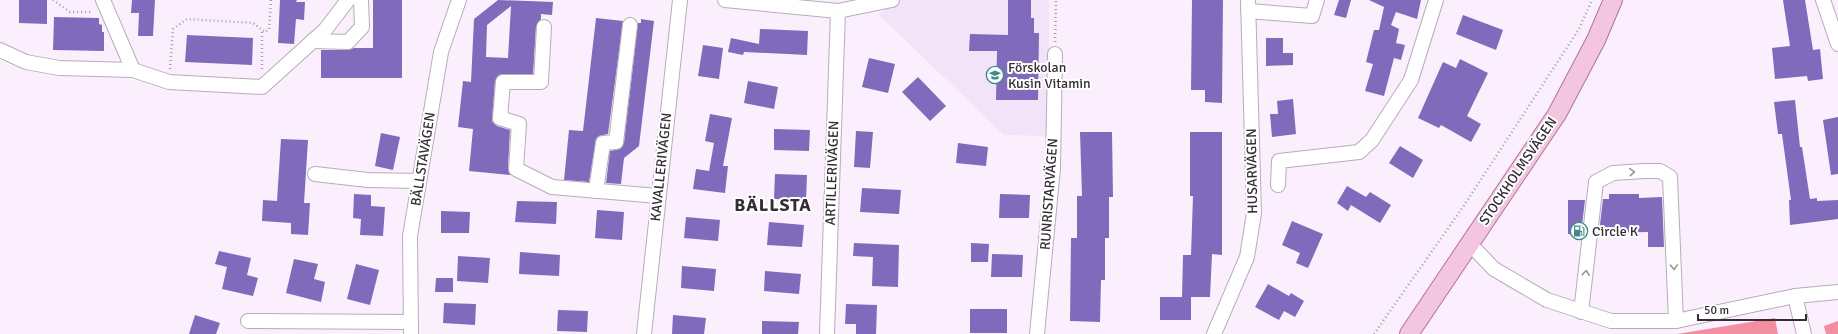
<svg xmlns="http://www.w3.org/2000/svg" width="1838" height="334" font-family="Signika,sans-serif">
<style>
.built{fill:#f3e3f8}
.forest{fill:#f38da0}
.building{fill:#806abc;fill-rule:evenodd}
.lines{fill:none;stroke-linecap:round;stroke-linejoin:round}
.minor-casing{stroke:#b7acba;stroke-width:16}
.major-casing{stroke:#ab7797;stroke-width:20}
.path{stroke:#a79ea9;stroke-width:2.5;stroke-dasharray:1 3;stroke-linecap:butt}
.minor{stroke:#fff;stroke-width:14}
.major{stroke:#f4c5e0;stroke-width:18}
.oneway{stroke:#99969a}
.labels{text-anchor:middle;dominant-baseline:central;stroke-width:4;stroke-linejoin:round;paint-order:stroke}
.poi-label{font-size:14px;fill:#332e34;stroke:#fff;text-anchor:start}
.street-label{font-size:14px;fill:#332e34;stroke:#fff}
.district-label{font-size:18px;font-weight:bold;letter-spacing:1px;fill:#332e34;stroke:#fff}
</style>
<rect width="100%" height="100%" fill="#fbeffe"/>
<polygon class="built" points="901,0 1049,0 1049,136 1004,135 878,14"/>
<g class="forest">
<polygon points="1775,318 1778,334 1677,334"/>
<polygon points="1838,321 1838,334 1826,334 1824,326"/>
</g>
<g class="building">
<polygon points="19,0 47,0 47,24 19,23"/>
<polygon points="132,0 155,0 153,36 138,36 139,13 131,13"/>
<polygon points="280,0 297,0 296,2 305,2 304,20 296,19 294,44 278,43"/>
<polygon points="373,0 402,0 402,78 321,78 321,50 348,50 354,48 373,48"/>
<path d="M498 0 553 2 552 15 541 14V19L536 26 533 74H503L499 75 495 81 492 121 497 126 510 130 508 168 511 175 469 171 473 129 458 127 463 81 471 82 474 19ZM511 6 508 58 486 57 487 25Z"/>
<polygon points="1008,0 1031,0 1031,18 1034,18 1034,33 1039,33 1038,100 996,100 997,51 969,51 970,34 1008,35"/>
<polygon points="1192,0 1223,0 1222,103 1205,102 1205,90 1191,90"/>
<polygon points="1339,0 1351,0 1346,18 1334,15"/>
<polygon points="1369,0 1421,0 1417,19 1396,12 1391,25 1399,29 1396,43 1405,45 1401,60 1394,58 1384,96 1365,91 1373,64 1366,62 1374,30 1379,30 1384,7"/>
<polygon points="1783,0 1805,0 1813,50 1820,49 1823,79 1808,81 1807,76 1775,79 1772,48 1790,46"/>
<polygon points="1463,15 1503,30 1496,50 1456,34"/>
<polygon points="54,17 99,18 99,24 102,25 102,32 104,32 104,51 53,50"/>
<polygon points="596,18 623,21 608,134 599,136 596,139 589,182 564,180 569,130 583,131"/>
<polygon points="641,19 654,21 639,146 624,158 621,184 606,183 610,151 620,149 624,143 638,23 641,23"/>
<polygon points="760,29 808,31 807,55 744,52 743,55 728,52 731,38 759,44"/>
<polygon points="187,35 253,38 252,65 185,62"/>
<polygon points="1266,38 1283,38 1283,53 1293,53 1293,65 1266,66"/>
<polygon points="703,45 723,48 719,79 698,76"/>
<polygon points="869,58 895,64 888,93 862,87"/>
<polygon points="1460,59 1488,73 1467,116 1481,124 1471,142 1441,125 1439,128 1418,118 1443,62 1456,68"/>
<polygon points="918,77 946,106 930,121 902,92"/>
<polygon points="748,81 778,87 774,109 744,103"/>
<polygon points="1293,99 1296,134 1272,137 1270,114 1278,114 1277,101"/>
<polygon points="1795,100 1800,147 1802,147 1810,199 1817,198 1817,201 1838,200 1838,219 1790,225 1789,200 1791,200 1782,134 1778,134 1774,102"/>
<polygon points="710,114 732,118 723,166 728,166 725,193 693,189 696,169 709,171 714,143 705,141"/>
<polygon points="1838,117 1838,174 1831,175 1823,120"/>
<polygon points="774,129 810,130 809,151 774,150"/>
<polygon points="856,131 873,132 870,168 854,167"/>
<polygon points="1080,132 1112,132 1113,197 1109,197 1109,238 1105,238 1105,280 1101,280 1100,322 1070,321 1071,238 1077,238 1077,196 1082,196"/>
<polygon points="1190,132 1222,132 1222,255 1212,254 1210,297 1182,297 1183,255 1191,255 1193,196 1190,196"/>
<polygon points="381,133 400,137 393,170 375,166"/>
<polygon points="281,139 308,140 304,203 310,203 308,235 291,234 291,223 262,221 263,200 277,201"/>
<polygon points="958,143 988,147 986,166 956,163"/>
<polygon points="1400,146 1423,160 1413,178 1389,163"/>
<polygon points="775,174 807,175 806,200 774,199"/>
<polygon points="1347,186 1366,197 1370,192 1391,205 1380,223 1351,205 1348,211 1337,203"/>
<polygon points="862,188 901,190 899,214 860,212"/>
<polygon points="354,194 371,195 371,206 385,207 383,236 360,235 361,219 353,218"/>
<polygon points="1000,194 1030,195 1029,218 999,218"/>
<polygon points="1609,194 1639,194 1639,198 1662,197 1664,247 1648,247 1648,232 1599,233 1603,199 1609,199"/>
<polygon points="1568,200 1585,200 1581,234 1568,234"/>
<polygon points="517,201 557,202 556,224 515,222"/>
<polygon points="597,210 624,212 622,240 595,238"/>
<polygon points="441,211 470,212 469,233 441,233"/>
<polygon points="686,217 720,220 718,241 684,238"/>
<polygon points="1292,221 1323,234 1308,268 1296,263 1300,253 1282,245"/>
<polygon points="769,222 804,225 802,247 767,245"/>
<polygon points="854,243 899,245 898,287 872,286 873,257 853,256"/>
<polygon points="971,243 989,244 988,262 971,262"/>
<polygon points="219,251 251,258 247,275 258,278 253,296 222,289 227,267 215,264"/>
<polygon points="520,252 560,255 559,276 519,274"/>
<polygon points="992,254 1023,255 1022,277 991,277"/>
<polygon points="458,256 490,258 488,283 457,281"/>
<polygon points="294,259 318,264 314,279 325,282 321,302 286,293"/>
<polygon points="356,264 379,270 370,305 347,299"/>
<polygon points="682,266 716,269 714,291 681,288"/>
<polygon points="765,271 801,274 799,294 764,291"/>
<polygon points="436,278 453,278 453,292 435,292"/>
<polygon points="1268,284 1289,296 1291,293 1304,301 1295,317 1284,311 1279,320 1255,307"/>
<rect x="1160" y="297" width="31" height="23"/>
<polygon points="444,303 476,304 475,325 443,323"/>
<polygon points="846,304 877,305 876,334 856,334 856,324 845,324"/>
<rect x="970" y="309" width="37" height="24"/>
<polygon points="558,310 588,311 587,332 557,331"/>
<polygon points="195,315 220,323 216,334 189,334"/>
<polygon points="673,315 706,318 704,334 672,334"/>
<polygon points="762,321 799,322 798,334 762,334"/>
</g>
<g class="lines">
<defs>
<g id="minor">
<polyline points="103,0 133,70"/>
<polyline points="725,0 838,11 892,0"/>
<polyline points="1823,0 1838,44"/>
<polyline points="1248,11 1312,16 1317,0"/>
<polyline points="544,27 541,82 503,82 500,118 519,124 516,169 552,187 658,196"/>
<polyline points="312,41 348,42 362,27 361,0"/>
<polyline points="0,50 26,62 59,68 133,70 169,82 262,87 325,30 348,0"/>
<polyline points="315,174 368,180 419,181"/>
<polyline points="1278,185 1279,161 1359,152 1372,140 1411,80 1436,0"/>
<polyline points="596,191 603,143 616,142 630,25"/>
<polyline points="1469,243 1494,269 1547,300 1611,321 1676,321 1795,296 1838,292"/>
<polyline points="1795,296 1804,334"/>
<polyline points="1581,312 1596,182 1613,173 1644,171 1660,171 1670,177 1676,321"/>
<polyline points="248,321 411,322"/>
<polyline points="411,334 410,236 441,52 459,0"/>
<polyline points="644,334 680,0"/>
<polyline points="827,334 838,11"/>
<polyline points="1037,334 1053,168 1055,54"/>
<polyline points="1214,334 1247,257 1254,213 1248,0"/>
</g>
<polyline id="major" points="1409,334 1557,114 1596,40 1613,0"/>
</defs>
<use href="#minor" class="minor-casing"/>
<use href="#major" class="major-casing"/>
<g class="path">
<polyline points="53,0 70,12 93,12"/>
<polyline points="1055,42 1056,0"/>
<polyline points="170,69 173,29 187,19 253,23 265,32 269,30 271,0"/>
<polyline points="262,69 262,30"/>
<polyline points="1374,334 1463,207 1579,29 1592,0"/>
</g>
<use href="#minor" class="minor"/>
<use href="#major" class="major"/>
</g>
<defs><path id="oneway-chevron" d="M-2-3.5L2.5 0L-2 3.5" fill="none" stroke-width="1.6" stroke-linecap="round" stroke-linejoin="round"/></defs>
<g class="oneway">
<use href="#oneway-chevron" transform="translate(1632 172) rotate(-4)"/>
<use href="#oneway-chevron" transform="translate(1674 267) rotate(88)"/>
<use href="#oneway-chevron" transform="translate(1586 273) rotate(-84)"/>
</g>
<defs>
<symbol id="school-ring" viewBox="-11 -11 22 22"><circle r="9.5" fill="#fff" stroke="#428a8a" stroke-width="1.5"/><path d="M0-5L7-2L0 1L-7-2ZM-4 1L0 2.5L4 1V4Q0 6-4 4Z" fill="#428a8a"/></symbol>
<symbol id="fuel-ring" viewBox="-11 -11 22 22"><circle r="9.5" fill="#fff" stroke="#428a8a" stroke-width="1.5"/><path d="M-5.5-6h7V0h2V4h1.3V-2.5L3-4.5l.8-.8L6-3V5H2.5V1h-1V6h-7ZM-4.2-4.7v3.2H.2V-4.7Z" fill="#428a8a"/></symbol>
</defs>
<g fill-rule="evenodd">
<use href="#school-ring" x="985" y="65" width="20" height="20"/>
<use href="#fuel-ring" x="1569" y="221" width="20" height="20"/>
</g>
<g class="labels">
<g class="poi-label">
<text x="1008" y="67">Förskolan<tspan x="1008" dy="16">Kusin Vitamin</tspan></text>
<text x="1592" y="231">Circle K</text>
</g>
<g class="street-label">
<text transform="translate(423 159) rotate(-81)">BÄLLSTAVÄGEN</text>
<text transform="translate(661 167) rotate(-84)">KAVALLERIVÄGEN</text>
<text transform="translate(1252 171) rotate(-91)">HUSARVÄGEN</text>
<text transform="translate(1518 171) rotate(-56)">STOCKHOLMSVÄGEN</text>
<text transform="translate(832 173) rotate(-88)">ARTILLERIVÄGEN</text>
<text transform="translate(1049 194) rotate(-86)">RUNRISTARVÄGEN</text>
</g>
<g class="district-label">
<text x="773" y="205">BÄLLSTA</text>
</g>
</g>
<path d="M1698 314v6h108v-6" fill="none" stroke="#332e34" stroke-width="2"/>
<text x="1704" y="314" font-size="12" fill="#332e34" stroke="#ffffff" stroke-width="3" paint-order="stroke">50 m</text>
</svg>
